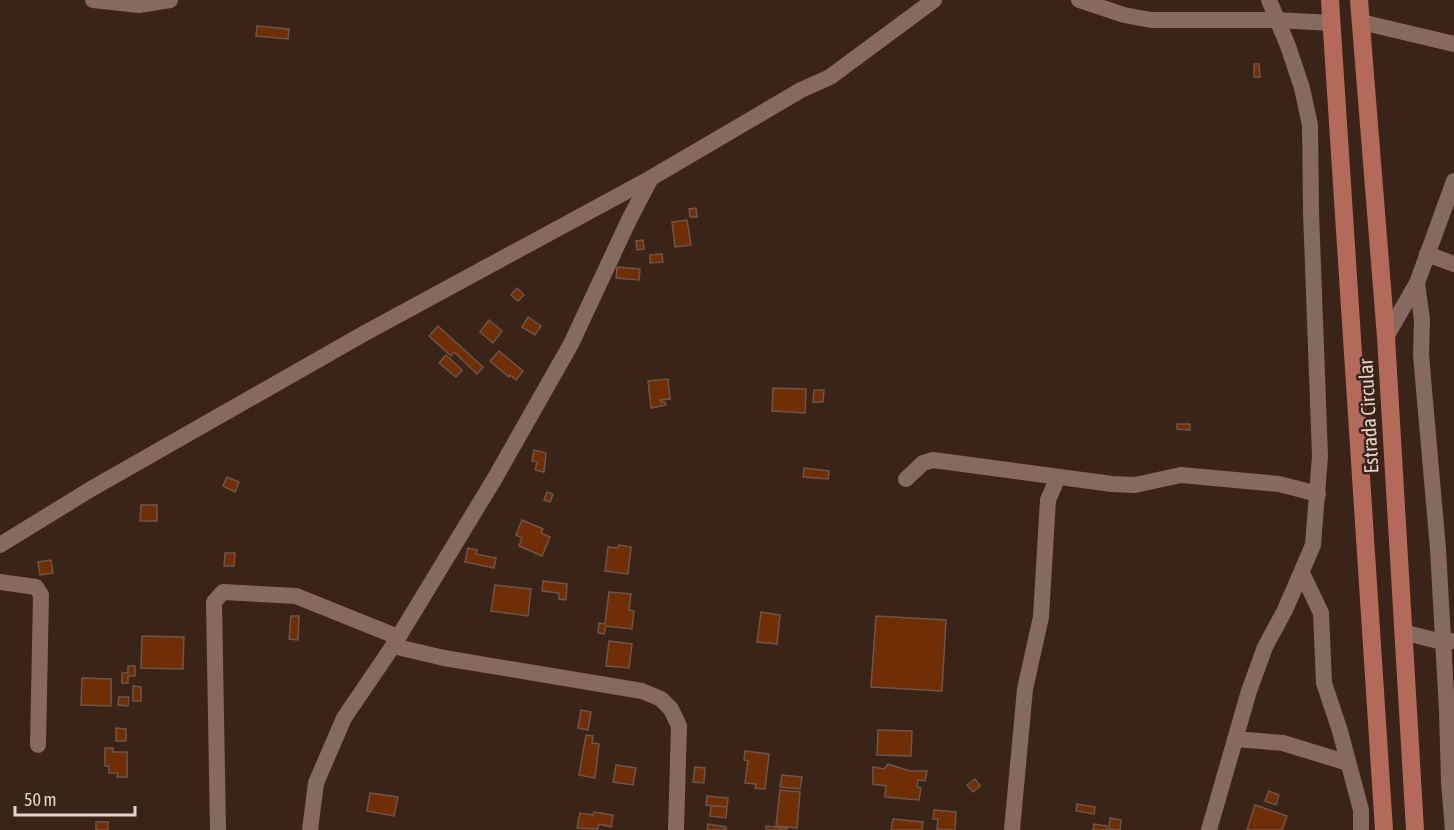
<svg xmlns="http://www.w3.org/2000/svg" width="1454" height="830" font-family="'Asap Condensed',sans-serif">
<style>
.building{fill:#6f2e05;stroke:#6f5548;stroke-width:1.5}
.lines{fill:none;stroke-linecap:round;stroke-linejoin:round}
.minor{stroke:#866a5d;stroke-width:16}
.major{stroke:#b36a5b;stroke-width:18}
.labels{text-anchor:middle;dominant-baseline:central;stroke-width:5;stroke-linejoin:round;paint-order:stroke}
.street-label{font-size:20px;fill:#e3d3cc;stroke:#3a2317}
</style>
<rect width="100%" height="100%" fill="#3a2317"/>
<g class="building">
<polygon points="257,26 289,29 288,39 256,36"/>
<polygon points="1254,64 1259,64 1260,77 1254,77"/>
<polygon points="696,208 697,217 690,217 689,209"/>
<polygon points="687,220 691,245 675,247 672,222"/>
<polygon points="643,240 644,249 637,250 636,241"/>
<polygon points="662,254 663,262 650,263 650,255"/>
<polygon points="617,267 640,269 639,280 616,278"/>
<polygon points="517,288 524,295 518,301 511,295"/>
<polygon points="528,317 541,326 535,335 522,327"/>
<polygon points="489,320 502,331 493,343 480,332"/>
<polygon points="438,326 483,367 477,374 454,352 451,356 429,336"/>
<polygon points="499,351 523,371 516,380 510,375 509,377 490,361"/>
<polygon points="446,355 462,370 456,377 439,363"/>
<polygon points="668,379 670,399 660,400 661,402 665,402 666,405 651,408 648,381"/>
<polygon points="773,388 806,389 805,413 772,411"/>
<polygon points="814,390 824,390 823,402 813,402"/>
<polygon points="1177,424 1190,424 1190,430 1177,429"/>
<polygon points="534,450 546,453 544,472 535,470 537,462 532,461"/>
<polygon points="804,468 829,471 828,479 803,477"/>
<polygon points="227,477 239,482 235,492 223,486"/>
<polygon points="547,492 553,494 550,502 544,500"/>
<polygon points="141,505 157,505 157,521 140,521"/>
<polygon points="522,520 543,529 541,533 550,537 542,556 519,546 522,538 516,535"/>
<polygon points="619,545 631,547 628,574 605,571 608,547 618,548"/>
<polygon points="468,548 477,550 476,554 496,558 494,568 465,562"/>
<polygon points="225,553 235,553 234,566 224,566"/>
<polygon points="51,560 53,573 40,575 38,562"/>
<polygon points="543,581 567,584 566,600 559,599 559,593 542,591"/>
<polygon points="495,585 531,589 528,616 491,611"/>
<polygon points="609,592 631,594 629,610 634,611 632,629 606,626 604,634 598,633 599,623 605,624"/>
<polygon points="761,612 780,615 777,644 757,642"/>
<polygon points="291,616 299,616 298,640 289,639"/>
<polygon points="876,616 946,620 942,691 871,687"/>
<polygon points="142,636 184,637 183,669 141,668"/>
<polygon points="609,641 632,644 629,668 606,666"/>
<polygon points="128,666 135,666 135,676 128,676 128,683 122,683 122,673 128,673"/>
<polygon points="82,678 111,679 111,706 81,705"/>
<polygon points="133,686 141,687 141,701 133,701"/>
<polygon points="119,697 129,697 128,706 118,705"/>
<polygon points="581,710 591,712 588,730 578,728"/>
<polygon points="116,728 126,729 126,741 116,741"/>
<polygon points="878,730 912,731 911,756 877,755"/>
<polygon points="586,735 593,736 592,743 599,744 595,778 579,775"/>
<polygon points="105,748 113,748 113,752 127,752 127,777 117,777 118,773 109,773 109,766 105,766"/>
<polygon points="745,751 769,754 765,789 755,788 756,784 745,783 748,761 744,760"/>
<polygon points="888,764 910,771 927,771 925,781 918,780 917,787 921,788 919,800 885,797 886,786 873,784 873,767 884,769"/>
<polygon points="616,765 636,768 633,785 613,782"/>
<polygon points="695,767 705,768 704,783 693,782"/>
<polygon points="782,775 802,777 800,789 780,787"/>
<polygon points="975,779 980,786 973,792 967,785"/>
<polygon points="780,790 800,792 797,828 776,826"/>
<polygon points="1269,791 1279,795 1276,805 1265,801"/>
<polygon points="370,793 398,797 394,816 367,811"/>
<polygon points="707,796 728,798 727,807 706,805"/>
<polygon points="1077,804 1095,807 1094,814 1076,811"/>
<polygon points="1255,805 1287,816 1282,830 1247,830"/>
<polygon points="711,806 727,807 726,818 710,816"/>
<polygon points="934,810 956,812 955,830 937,829 938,819 933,819"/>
<polygon points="594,812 613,815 611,827 599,824 598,829 577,828 580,813 593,815"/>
<polygon points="1110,818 1121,820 1120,830 1109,829"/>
<polygon points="893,819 923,822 922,830 891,830"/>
<rect x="96" y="822" width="12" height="8"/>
<polygon points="708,824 726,827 726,830 707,830"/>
<polygon points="1094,824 1107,826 1107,830 1093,830"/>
<polygon points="766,826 787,828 787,830 766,830"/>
</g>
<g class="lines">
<g class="minor">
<polyline points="93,0 139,5 170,0"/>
<polyline points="1079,0 1124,15 1151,20 1276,20 1332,23"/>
<polyline points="1361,22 1454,44"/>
<polyline points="1427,254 1454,264"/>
<polyline points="1417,283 1422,320 1421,355 1438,549 1447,711 1449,782 1453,830"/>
<polyline points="1386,337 1417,283 1454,181"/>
<polyline points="906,479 923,463 933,460 1112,484 1135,485 1181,475 1279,484 1318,494"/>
<polyline points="0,545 91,489 365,333 651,178 801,90 830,77 934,0"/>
<polyline points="1302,573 1321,613 1324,683 1340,731 1361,810 1361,830"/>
<polyline points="0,582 36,587 41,595 38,745"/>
<polyline points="1403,632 1442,642 1454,641"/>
<polyline points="393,646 444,658 642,691 661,699 671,709 679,726 676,830"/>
<polyline points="1235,739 1283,743 1348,763"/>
<polyline points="218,830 214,602 223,592 296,596 398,637"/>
<polyline points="310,830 316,783 344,718 393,646 495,478 571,344 629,220 651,178"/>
<polyline points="1012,830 1025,689 1041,617 1048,500 1058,477"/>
<polyline points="1209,830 1249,691 1265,647 1285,610 1313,545 1320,456 1311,212 1310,125 1302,88 1288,46 1269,0"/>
</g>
<g class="major">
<polyline points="1330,0 1384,830"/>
<polyline points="1359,0 1386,337 1415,830"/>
</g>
</g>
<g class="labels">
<g class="street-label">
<text transform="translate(1368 416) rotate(-93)">Estrada Circular</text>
</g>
</g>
<path d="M15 806v9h120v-9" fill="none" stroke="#e3d3cc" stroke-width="3"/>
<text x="24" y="806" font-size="18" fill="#e3d3cc" stroke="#3a2317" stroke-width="4.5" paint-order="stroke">50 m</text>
</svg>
